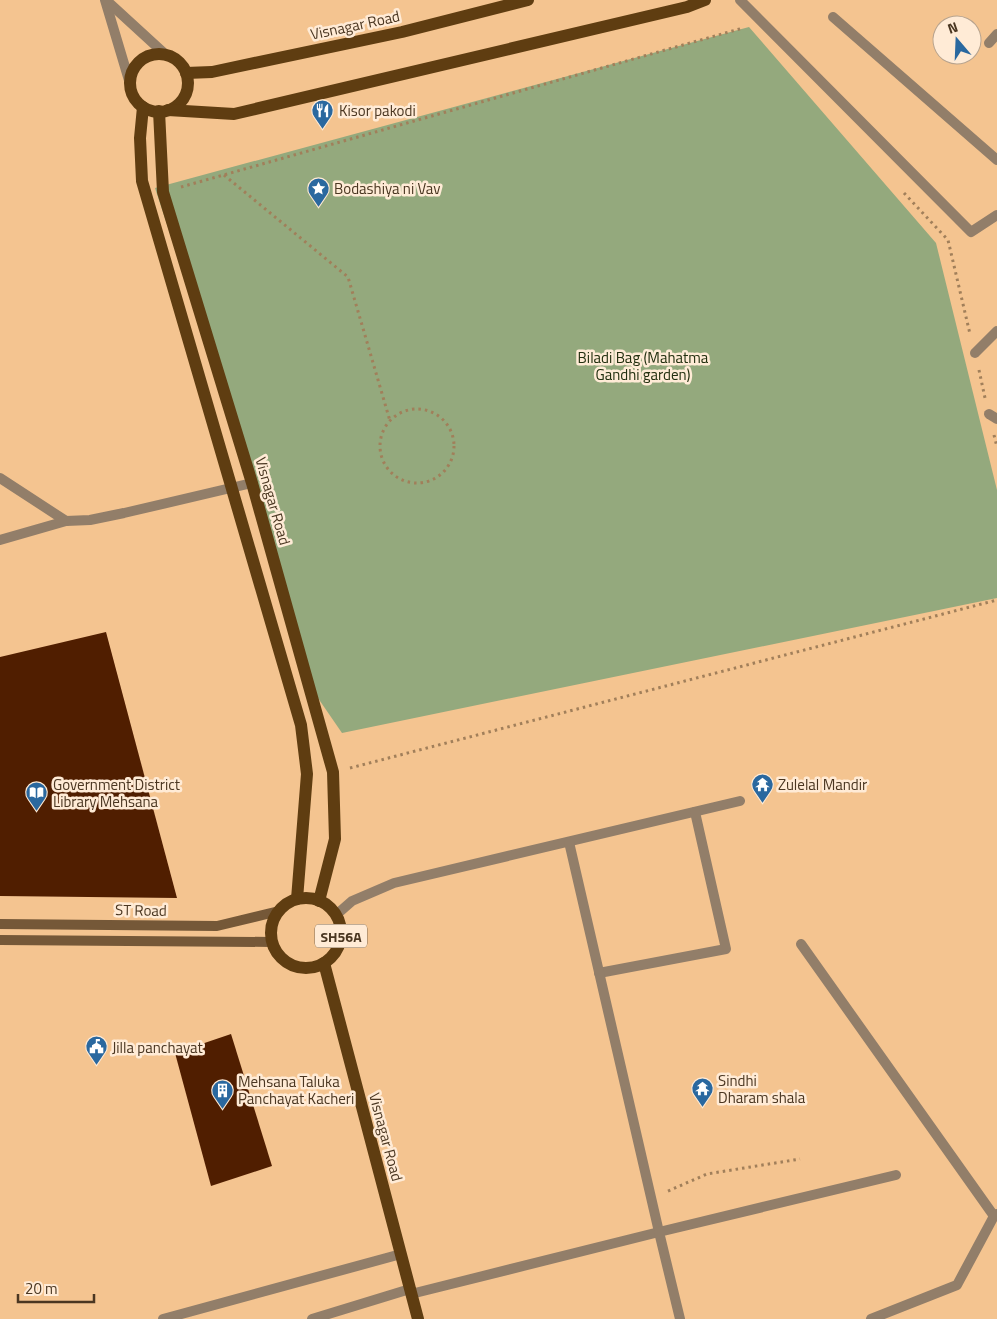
<svg xmlns="http://www.w3.org/2000/svg" width="997" height="1319" font-family="'Titillium Web',sans-serif">
<style>
.park{fill:#94a97d}
.building{fill:#501e00}
.lines{fill:none;stroke-linecap:round;stroke-linejoin:round}
.path{stroke:#a17f5a;stroke-width:3;stroke-dasharray:2.5 4;stroke-linecap:butt}
.service{stroke:#927e69;stroke-width:10}
.minor{stroke:#927e69;stroke-width:10}
.tertiary{stroke:#927e69;stroke-width:10}
.secondary{stroke:#755838;stroke-width:10}
.primary{stroke:#5f3d11;stroke-width:12}
.labels{text-anchor:middle;dominant-baseline:central;stroke-width:5;stroke-linejoin:round;paint-order:stroke}
.shield{fill:#ffebd6;stroke:#806c57;stroke-width:1}
.shield-label{font-size:14px;font-weight:bold;fill:#4a3621}
.street-label{font-size:15px;fill:#4a3621;stroke:#ffebd6}
.poi-label{font-size:15px;fill:#4a3621;stroke:#ffebd6;text-anchor:start}
.park-label{font-size:15px;fill:#222f0f;stroke:#ffebd6}
</style>
<rect width="100%" height="100%" fill="#f4c490"/>
<polygon class="park" points="749,27 936,243 997,490 997,598 342,733 309,685 252,483 155,188"/>
<g class="building">
<polygon points="106,632 177,898 0,896 0,657"/>
<polygon points="231,1034 272,1166 211,1186 175,1053"/>
</g>
<g class="lines">
<g class="path">
<polyline points="224,175 348,277 390,421"/>
<polyline points="181,187 743,28"/>
<polyline points="904,193 948,240 970,334"/>
<polyline points="979,370 985,398"/>
<circle cx="417" cy="446" r="37"/>
<polyline points="994,435 997,447"/>
<polyline points="350,768 997,600"/>
<polyline points="668,1191 707,1174 800,1159"/>
</g>
<g class="service">
<polyline points="163,1319 401,1254"/>
<polyline points="312,1319 410,1289"/>
</g>
<g class="minor">
<polyline points="740,0 971,232 997,215"/>
<polyline points="833,17 997,160"/>
<polyline points="989,43 997,34"/>
<polyline points="975,353 997,331"/>
<polyline points="989,414 997,419"/>
<polyline points="0,478 66,521 90,520 124,513 252,483"/>
<polyline points="0,540 66,521"/>
<polyline points="336,915 352,901 394,883 740,801"/>
<polyline points="801,944 994,1216"/>
<polyline points="599,973 726,949 695,812"/>
<polyline points="411,1294 659,1232 569,842"/>
<polyline points="680,1319 659,1232 896,1175"/>
<polyline points="871,1319 957,1285 994,1216 997,1214"/>
</g>
<g class="tertiary">
<polyline points="105,0 131,87"/>
<polyline points="106,0 166,55"/>
</g>
<g class="secondary">
<polyline points="0,924 217,926 279,911"/>
<polyline points="0,940 272,942"/>
</g>
<g class="primary">
<circle cx="159" cy="83" r="29"/>
<polyline points="186,73 212,72 402,32 528,0"/>
<polyline points="143,107 140,138 142,181 301,725 307,774 297,899"/>
<polyline points="168,110 234,114 687,7 705,0"/>
<polyline points="159,111 163,192 252,483 333,772 335,839 319,901"/>
<circle cx="306" cy="933" r="35"/>
<polyline points="324,963 418,1319"/>
</g>
</g>
<defs>
<symbol id="restaurant-pin" viewBox="-11 -11 22 30"><path d="M0 17L-7.5 6A9.5 9.5 0 1 1 7.5 6Z" fill="#2a689f" stroke="#ffebd6"/><path d="M-5-6h1v4h1v-4h1v4h1v-4h1v5L-1.5 .5V6h-2V.5L-5-1ZM5-6V6H3V1.5H1.5Q1.5-4 5-6Z" fill="#fff"/></symbol>
<symbol id="sight-pin" viewBox="-11 -11 22 30"><path d="M0 17L-7.5 6A9.5 9.5 0 1 1 7.5 6Z" fill="#2a689f" stroke="#ffebd6"/><path d="M0-6L1.8-2.2L6-1.7L2.9 1.2L3.7 5.4L0 3.3L-3.7 5.4L-2.9 1.2L-6-1.7L-1.8-2.2Z" fill="#fff"/></symbol>
<symbol id="temple-pin" viewBox="-11 -11 22 30"><path d="M0 17L-7.5 6A9.5 9.5 0 1 1 7.5 6Z" fill="#2a689f" stroke="#ffebd6"/><path d="M0-6L5-2H3V0L6.5 2.5H4V6H1.5V3h-3V6H-4V2.5H-6.5L-3 0V-2H-5Z" fill="#fff"/></symbol>
<symbol id="library-pin" viewBox="-11 -11 22 30"><path d="M0 17L-7.5 6A9.5 9.5 0 1 1 7.5 6Z" fill="#2a689f" stroke="#ffebd6"/><path d="M-6-4Q-3-5.5-.7-3.5V5Q-3 3-6 4ZM6-4Q3-5.5 .7-3.5V5Q3 3 6 4Z" fill="#fff"/></symbol>
<symbol id="civic-pin" viewBox="-11 -11 22 30"><path d="M0 17L-7.5 6A9.5 9.5 0 1 1 7.5 6Z" fill="#2a689f" stroke="#ffebd6"/><path d="M-.6-6.5H3V-4.5H.6V-3L4-1V1h2V6H-6V1h2V-1L-.6-3ZM-1.2 2.5V6h2.4V2.5Z" fill="#fff"/></symbol>
<symbol id="building-pin" viewBox="-11 -11 22 30"><path d="M0 17L-7.5 6A9.5 9.5 0 1 1 7.5 6Z" fill="#2a689f" stroke="#ffebd6"/><path d="M-4-6H4V6H1V3H-1V6H-4ZM-2.5-4.3h1.7v1.8h-1.7ZM.8-4.3h1.7v1.8H.8ZM-2.5-1h1.7V.8h-1.7ZM.8-1h1.7V.8H.8Z" fill="#fff"/></symbol>
</defs>
<g fill-rule="evenodd">
<use href="#restaurant-pin" x="310" y="98" width="25" height="34"/>
<use href="#sight-pin" x="306" y="176" width="25" height="34"/>
<use href="#temple-pin" x="750" y="772" width="25" height="34"/>
<use href="#library-pin" x="24" y="780" width="25" height="34"/>
<use href="#civic-pin" x="84" y="1034" width="25" height="34"/>
<use href="#temple-pin" x="690" y="1076" width="25" height="34"/>
<use href="#building-pin" x="210" y="1078" width="25" height="34"/>
</g>
<g class="labels">
<rect class="shield" x="315" y="924.5" width="52" height="23" rx="4"/>
<g class="shield-label">
<text x="341" y="936">SH56A</text>
</g>
<g class="street-label">
<text transform="translate(355 25) rotate(-12)">Visnagar Road</text>
<text transform="translate(273 501) rotate(74)">Visnagar Road</text>
<text transform="translate(141 910) rotate(1)">ST Road</text>
<text transform="translate(386 1137) rotate(75)">Visnagar Road</text>
</g>
<g class="poi-label">
<text x="339" y="110">Kisor pakodi</text>
<text x="334" y="188">Bodashiya ni Vav</text>
<text x="53" y="784">Government District<tspan x="53" dy="17">Library Mehsana</tspan></text>
<text x="778" y="784">Zulelal Mandir</text>
<text x="112" y="1047">Jilla panchayat</text>
<text x="718" y="1080">Sindhi<tspan x="718" dy="17">Dharam shala</tspan></text>
<text x="238" y="1081">Mehsana Taluka<tspan x="238" dy="17">Panchayat Kacheri</tspan></text>
</g>
<g class="park-label">
<text x="643" y="357">Biladi Bag (Mahatma<tspan x="643" dy="17">Gandhi garden)</tspan></text>
</g>
</g>
<g transform="translate(957 40) rotate(341)"><circle r="24" fill="#ffebd6" stroke="#b7a38e"/>
<path d="M0-4L9 19L0 12L-9 19Z" fill="#2a689f"/>
<text y="-8" font-size="14" font-weight="bold" text-anchor="middle" fill="#4a3621">N</text>
</g>
<path d="M18 1294v8h76v-8" fill="none" stroke="#4a3621" stroke-width="2.5"/>
<text x="25" y="1294" font-size="15" fill="#4a3621" stroke="#ffebd6" stroke-width="4" paint-order="stroke">20 m</text>
</svg>
